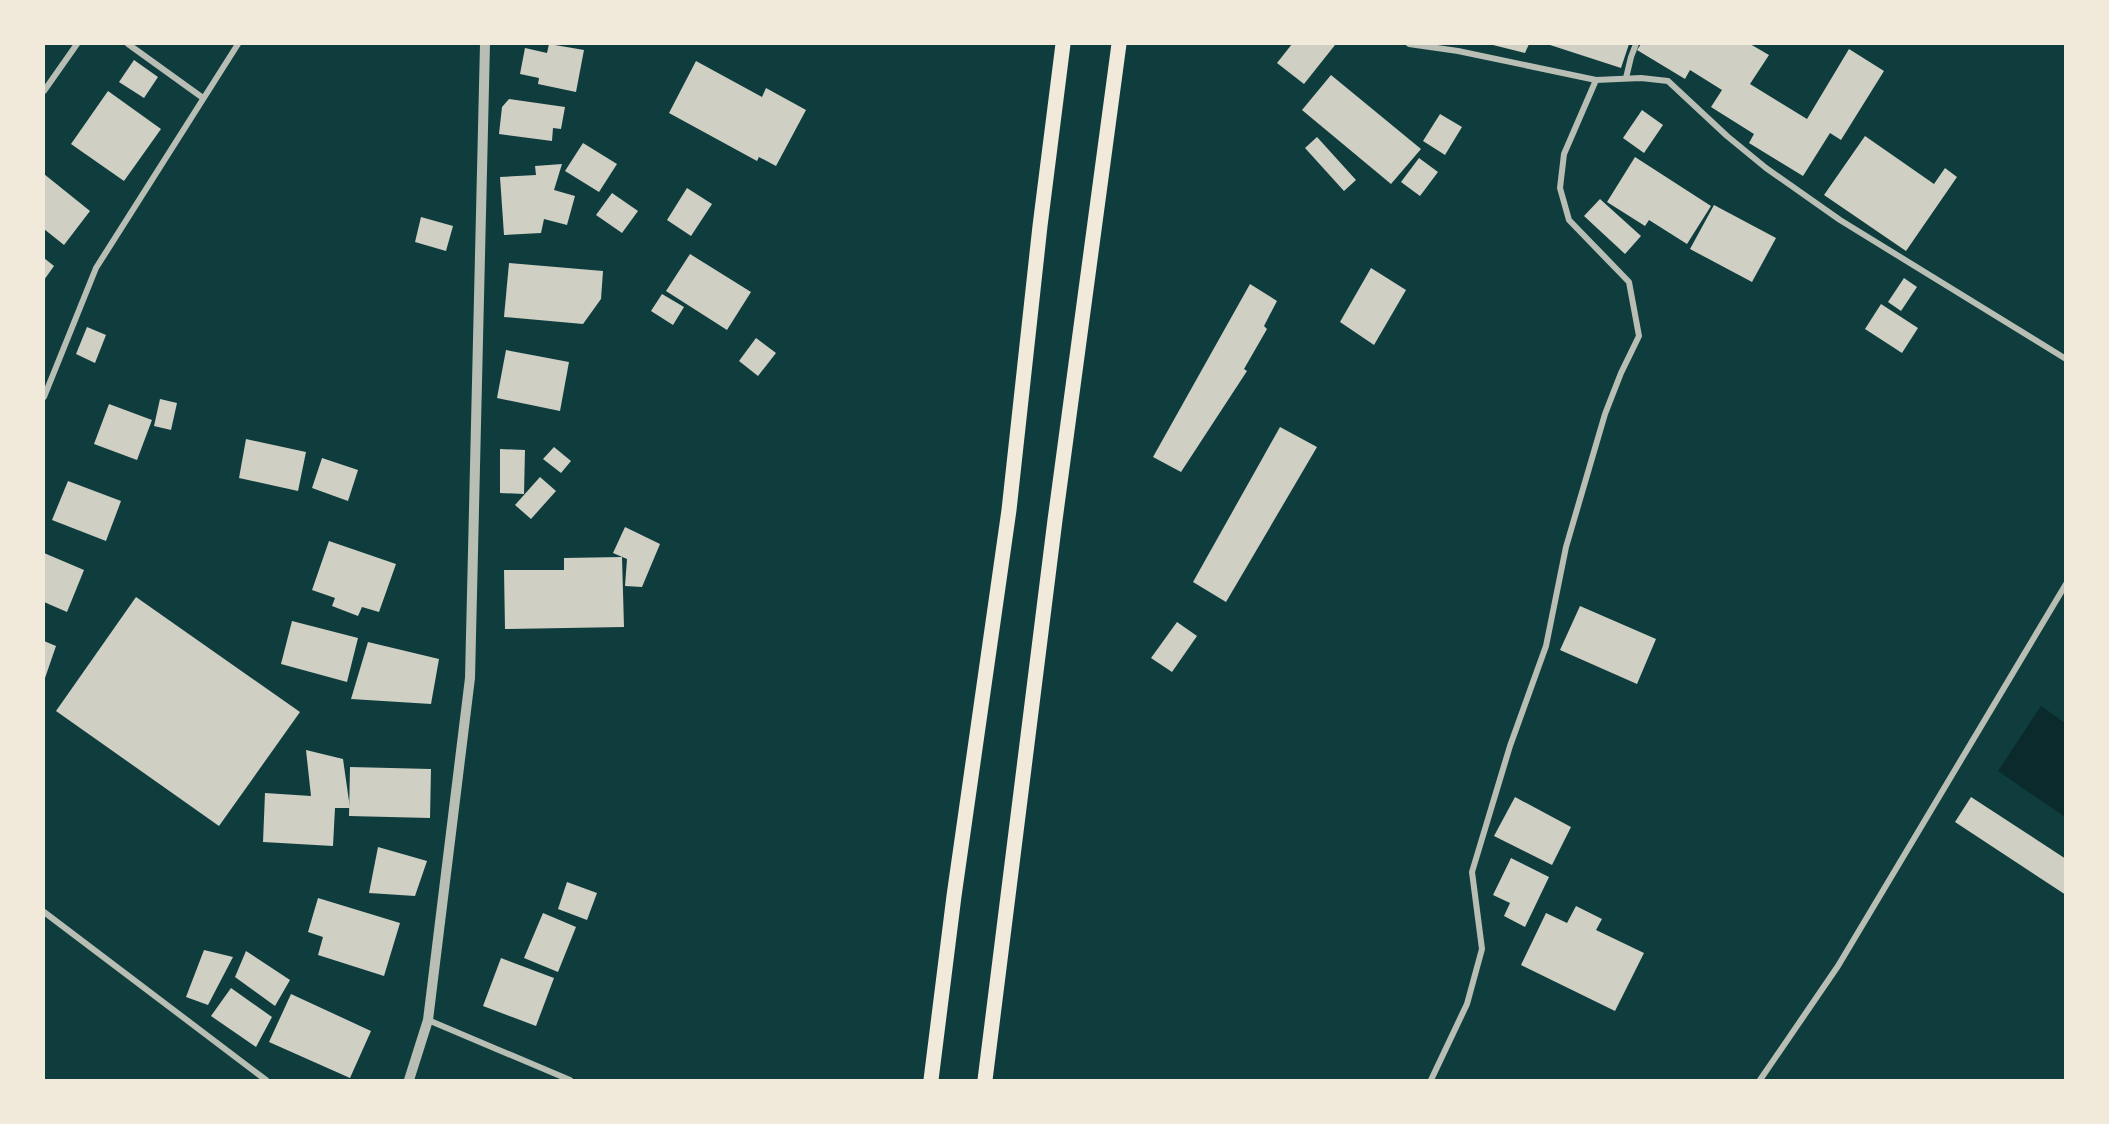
<svg xmlns="http://www.w3.org/2000/svg" width="2109" height="1124" font-family="'Playfair Display',serif">
<style>
.water{fill:#0a2a2b}
.building{fill:#cfcfc3}
.lines{fill:none;stroke-linecap:round;stroke-linejoin:round}
.minor{stroke:#b8beb3;stroke-width:6}
.tertiary{stroke:#b8beb3;stroke-width:10}
.primary{stroke:#f1e9da;stroke-width:15}
</style>
<rect width="100%" height="100%" fill="#0f3d3e"/>
<polygon class="water" points="2041,706 2065,723 2065,817 1998,771"/>
<g class="building">
<polygon points="549,44 584,50 576,92 538,84 539,78 520,74 525,48 547,53"/>
<polygon points="1292,44 1334,44 1335,45 1304,84 1277,63"/>
<polygon points="1489,44 1529,44 1525,53"/>
<polygon points="1547,44 1629,44 1621,68"/>
<polygon points="1641,44 1750,44 1769,55 1750,84 1807,119 1849,49 1884,71 1841,140 1830,133 1803,176 1749,143 1754,134 1711,107 1722,90 1690,70 1685,79 1637,50"/>
<polygon points="134,60 158,77 144,98 119,82"/>
<polygon points="696,61 762,97 766,88 806,110 776,166 759,157 757,161 669,113"/>
<polygon points="1331,75 1421,149 1391,184 1302,110"/>
<polygon points="108,91 161,129 124,181 71,144"/>
<polygon points="509,99 565,107 561,129 553,128 552,141 499,134 502,107"/>
<polygon points="1642,110 1663,125 1644,153 1623,138"/>
<polygon points="1440,114 1462,127 1445,155 1423,141"/>
<polygon points="1865,136 1934,184 1945,168 1957,177 1906,251 1824,195"/>
<polygon points="1317,137 1356,180 1344,191 1305,148"/>
<polygon points="583,143 617,164 599,192 565,171"/>
<polygon points="1635,157 1711,206 1687,244 1649,220 1645,226 1607,202"/>
<polygon points="1419,158 1438,172 1420,196 1401,182"/>
<polygon points="562,164 554,190 575,196 567,225 544,219 541,233 504,235 500,177 536,175 535,166"/>
<polygon points="44,174 90,211 64,245 44,229"/>
<polygon points="687,188 712,204 691,236 667,220"/>
<polygon points="612,193 638,211 622,233 596,215"/>
<polygon points="1600,199 1641,236 1625,254 1584,216"/>
<polygon points="1714,205 1776,238 1752,282 1690,249"/>
<polygon points="421,217 453,226 446,251 415,242"/>
<polygon points="690,254 751,292 727,330 666,291"/>
<polygon points="44,258 54,266 44,280"/>
<polygon points="509,263 603,271 601,299 583,324 504,317"/>
<polygon points="1371,268 1406,290 1374,345 1340,322"/>
<polygon points="1904,278 1917,287 1901,311 1888,302"/>
<polygon points="1250,284 1277,301 1264,326 1267,329 1244,369 1247,371 1181,472 1153,457"/>
<polygon points="662,294 684,307 673,325 651,311"/>
<polygon points="1881,304 1918,328 1902,353 1865,329"/>
<polygon points="87,327 106,335 95,363 76,354"/>
<polygon points="756,338 776,353 758,376 739,361"/>
<polygon points="506,350 569,362 560,411 497,398"/>
<polygon points="160,399 177,403 171,430 154,426"/>
<polygon points="109,404 152,420 137,460 94,444"/>
<polygon points="1280,427 1317,447 1226,602 1193,582"/>
<polygon points="246,439 306,452 298,491 239,478"/>
<polygon points="554,447 571,461 561,473 543,459"/>
<polygon points="500,449 525,450 524,494 500,493"/>
<polygon points="322,458 358,470 348,501 312,488"/>
<polygon points="540,477 556,491 531,519 515,505"/>
<polygon points="68,481 121,501 106,541 52,520"/>
<polygon points="625,527 660,544 642,587 625,586 627,559 613,553"/>
<polygon points="329,541 396,564 379,612 362,607 358,616 332,606 335,598 312,590"/>
<polygon points="44,553 84,570 67,612 44,602"/>
<polygon points="622,557 624,627 505,629 504,570 564,570 564,558"/>
<polygon points="136,597 300,712 219,826 56,711"/>
<polygon points="1580,606 1656,639 1637,684 1560,650"/>
<polygon points="292,621 358,638 347,682 281,664"/>
<polygon points="1177,622 1197,636 1172,672 1151,658"/>
<polygon points="44,641 56,646 44,681"/>
<polygon points="368,642 439,659 431,704 351,699"/>
<polygon points="306,750 343,759 350,808 335,808 333,846 263,842 265,793 311,796"/>
<polygon points="350,767 431,769 430,818 349,816"/>
<polygon points="1515,797 1571,827 1552,865 1494,836"/>
<polygon points="1971,797 2066,859 2066,895 1955,822"/>
<polygon points="378,847 427,861 415,896 369,893"/>
<polygon points="1511,858 1549,877 1525,927 1504,916 1510,903 1493,895"/>
<polygon points="567,882 597,893 587,920 558,909"/>
<polygon points="318,898 400,923 384,976 318,955 323,937 308,932"/>
<polygon points="1576,906 1602,919 1596,930 1644,953 1615,1011 1521,965 1546,913 1567,923"/>
<polygon points="543,913 576,927 558,972 524,958"/>
<polygon points="204,950 233,957 208,1005 186,997"/>
<polygon points="246,951 290,980 275,1006 235,977"/>
<polygon points="501,958 554,978 536,1026 483,1006"/>
<polygon points="231,988 272,1017 256,1047 211,1016"/>
<polygon points="291,994 371,1031 350,1078 269,1042"/>
</g>
<g class="lines">
<g class="minor">
<polyline points="128,44 203,98"/>
<polyline points="1409,44 1458,51 1596,80 1641,78 1668,81 1727,136 1766,168 1840,220 2066,359"/>
<polyline points="1626,78 1631,57 1636,44"/>
<polyline points="44,91 77,44"/>
<polyline points="44,397 96,268 238,44"/>
<polyline points="44,912 266,1080"/>
<polyline points="428,1020 570,1080"/>
<polyline points="1431,1080 1467,1004 1482,949 1472,872 1510,746 1546,646 1566,547 1605,414 1621,373 1639,336 1629,282 1569,220 1560,188 1564,154 1596,80"/>
<polyline points="1760,1080 1838,966 2066,584"/>
</g>
<polyline class="tertiary" points="409,1080 428,1020 470,678 485,44"/>
<g class="primary">
<polyline points="931,1080 954,896 1009,510 1040,226 1063,44"/>
<polyline points="985,1080 1055,520 1119,44"/>
</g>
</g>
<rect width="2109" height="1124" fill="none" stroke="#f1e9da" stroke-width="90"/>
</svg>
